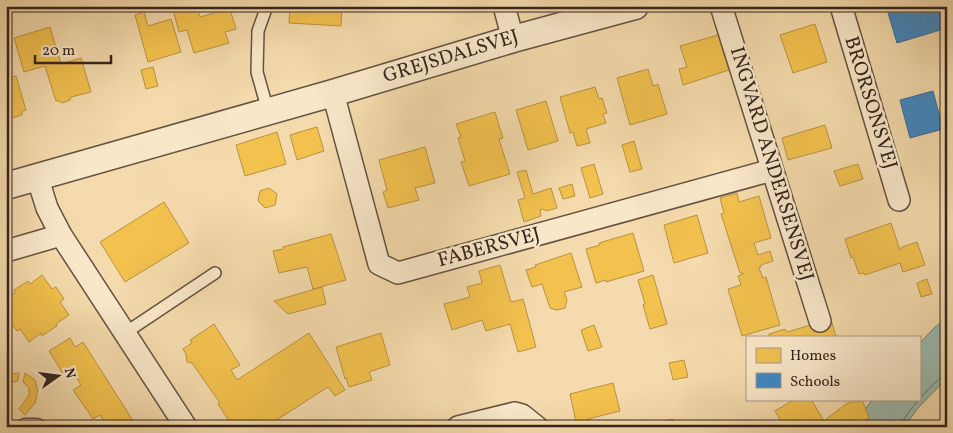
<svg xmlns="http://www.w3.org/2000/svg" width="953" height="433" font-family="Vollkorn,serif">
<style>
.water{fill:#9cbaae;stroke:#727e74}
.homes{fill:#f2c14e;stroke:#b99240}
.schools{fill:#3f88c5;stroke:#3c6a93}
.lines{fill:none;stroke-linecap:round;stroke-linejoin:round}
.shore{stroke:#686f66;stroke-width:1}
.service-casing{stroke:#645242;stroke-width:14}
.pedestrian-casing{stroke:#645242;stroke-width:19}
.minor-casing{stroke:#645242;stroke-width:24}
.tertiary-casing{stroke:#645242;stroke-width:29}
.service{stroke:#f8e7c9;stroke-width:11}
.pedestrian{stroke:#f8e7c9;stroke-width:16}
.minor{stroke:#f8e7c9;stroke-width:21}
.tertiary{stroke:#f8e7c9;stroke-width:26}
.labels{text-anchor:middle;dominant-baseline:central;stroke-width:5;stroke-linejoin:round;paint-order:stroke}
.street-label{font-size:20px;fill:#34241e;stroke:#f8e7c9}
</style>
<rect width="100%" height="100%" fill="#f4daac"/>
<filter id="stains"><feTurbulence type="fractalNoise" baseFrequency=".004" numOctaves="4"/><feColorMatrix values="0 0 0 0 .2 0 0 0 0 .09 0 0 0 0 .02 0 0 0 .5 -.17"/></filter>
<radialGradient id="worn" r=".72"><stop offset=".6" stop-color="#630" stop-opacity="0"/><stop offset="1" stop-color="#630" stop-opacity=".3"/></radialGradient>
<polygon class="water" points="947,318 947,378 918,408 904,427 854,427 869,418 865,409 873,399 919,399 919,344 934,328"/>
<g class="homes">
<polygon points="172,6 197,6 200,17 217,12 216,8 229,6 236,29 225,32 229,43 194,53 187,30 179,32"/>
<polygon points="290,6 342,6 341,26 289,23"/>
<polygon points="144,12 148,26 171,19 181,52 148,62 135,15"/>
<polygon points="815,24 827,62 793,73 780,35"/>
<polygon points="50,27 61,64 81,58 91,92 71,97 70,100 62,103 59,101 56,101 45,66 24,72 14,38"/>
<polygon points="718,35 729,70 683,85 679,69 687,67 680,46"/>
<polygon points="153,67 158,86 146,89 141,70"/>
<polygon points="648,69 653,86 658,84 667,114 630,125 617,78"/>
<polygon points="16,76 26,110 22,111 22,115 12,118 10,114 6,115 6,79"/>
<polygon points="595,87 599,99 602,98 607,113 603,114 606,123 586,129 590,143 577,146 573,132 570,133 560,97"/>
<polygon points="546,101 558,141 528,150 516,110"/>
<polygon points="495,112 503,138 499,139 510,174 469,186 461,162 465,161 458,138 461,137 456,124"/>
<polygon points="825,125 832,148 788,160 782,138"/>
<polygon points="317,127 324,151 297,160 290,135"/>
<polygon points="277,132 286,164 245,176 236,145"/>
<polygon points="634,141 642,169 630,172 622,145"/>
<polygon points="425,147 435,183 415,188 419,200 388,208 383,192 387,190 379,160"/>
<polygon points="594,164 603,194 590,198 581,168"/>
<polygon points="858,164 863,179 840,186 834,171"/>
<polygon points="526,170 533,194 551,188 557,208 546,211 544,209 540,210 541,216 524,222 518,200 525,198 517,172"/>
<polygon points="572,184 575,196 563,199 559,188"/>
<polygon points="269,188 277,194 275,205 265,208 258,201 260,191"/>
<polygon points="737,193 739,202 759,196 771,238 754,243 758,255 770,251 773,261 761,265 761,267 759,268 763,278 766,277 780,325 742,336 728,289 741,285 738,276 743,274 743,273 740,273 721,214 724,213 720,198"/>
<polygon points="164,202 189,243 125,282 100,242"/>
<polygon points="697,215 708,253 674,263 664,225"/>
<polygon points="891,223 900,250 902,249 902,247 917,242 925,265 903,272 900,263 865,275 864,273 859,274 853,257 851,258 845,239"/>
<polygon points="633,233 644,271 606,282 606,280 596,283 586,249 600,245 599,243"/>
<polygon points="331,234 346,280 313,289 307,267 279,273 273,251 283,249 283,247"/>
<polygon points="571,253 582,287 564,292 567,300 565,308 557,310 550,308 542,284 532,287 526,270 536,267 535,265"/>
<polygon points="500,265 511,302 523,299 536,347 518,352 510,324 486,331 482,320 452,330 444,304 470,297 467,287 482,283 479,271"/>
<polygon points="42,275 52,289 56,287 64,299 60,302 69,315 56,324 57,326 42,336 41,333 29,342 20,329 17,331 6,316 11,313 6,307 6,299 15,293 14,290 28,281 30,284"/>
<polygon points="653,275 667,324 650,329 643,305 645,304 638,280"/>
<polygon points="927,279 932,294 921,297 917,283"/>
<polygon points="322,287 326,304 288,314 274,301"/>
<polygon points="831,319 836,337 769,337 769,334 785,329 787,332"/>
<polygon points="214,324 240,365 231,370 237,380 309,333 345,390 335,396 328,387 275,421 278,427 229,427 229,421 218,404 220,403 192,363 187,362 186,354 183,349 192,343 190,340"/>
<polygon points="594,325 602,347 588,351 581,330"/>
<polygon points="381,333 390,365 369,372 372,380 349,387 346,378 345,379 336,347"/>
<polygon points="70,338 75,347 83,342 137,427 108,427 100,415 93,419 73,390 81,385 73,372 65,377 49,351"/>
<polygon points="6,347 13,357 6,361"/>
<polygon points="684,360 688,377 673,380 669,363"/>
<polygon points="19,373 18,381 6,383 6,374"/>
<polygon points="25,373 35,380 38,391 35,403 25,415 19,409 29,395 29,388 23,382"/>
<polygon points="613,383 620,411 588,419 589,427 569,427 568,425 580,422 576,422 570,394"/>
<polygon points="795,399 811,399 824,421 846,404 862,399 869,418 854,427 784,427 775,411"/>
<polygon points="673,419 674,424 666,427 638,427"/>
</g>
<g class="schools">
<polygon points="886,6 947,6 947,28 897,43"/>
<polygon points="933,91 943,129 910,138 900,100"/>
</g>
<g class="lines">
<path class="shore" d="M900 427C902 417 937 376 947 375"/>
<defs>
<g id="service">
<polyline points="267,6 258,31 257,72 268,111"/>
<polyline points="125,333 215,273"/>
</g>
<polyline id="pedestrian" points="25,427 37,427"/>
<g id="minor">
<polyline points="504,6 513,39"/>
<polyline points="721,6 820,321"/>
<polyline points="841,6 899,200"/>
<polyline points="333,93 379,264 398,273 772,170"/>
<polyline points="37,176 47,208 61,235 186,427"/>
<polyline points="6,251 61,235"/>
<polyline points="458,427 515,413 522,415 537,427"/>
</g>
<polyline id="tertiary" points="6,186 333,93 513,39 635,6"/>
</defs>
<use href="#service" class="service-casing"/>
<use href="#pedestrian" class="pedestrian-casing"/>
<use href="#minor" class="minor-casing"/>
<use href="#tertiary" class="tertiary-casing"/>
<use href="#service" class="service"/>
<use href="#pedestrian" class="pedestrian"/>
<use href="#minor" class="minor"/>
<use href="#tertiary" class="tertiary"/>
</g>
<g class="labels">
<g class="street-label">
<text transform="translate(451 57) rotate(-17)">GREJSDALSVEJ</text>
<text transform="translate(870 103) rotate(73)">BRORSONSVEJ</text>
<text transform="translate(771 164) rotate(73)">INGVARD ANDERSENSVEJ</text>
<text transform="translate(489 248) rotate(-15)">FABERSVEJ</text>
</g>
</g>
<rect width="953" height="433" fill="none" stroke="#f4daac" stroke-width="25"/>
<rect x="8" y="8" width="938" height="418" fill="none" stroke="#34241e" stroke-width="2.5"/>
<rect x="12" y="12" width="928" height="408" fill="none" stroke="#34241e"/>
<rect x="746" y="336" width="175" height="65" fill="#f8e7c9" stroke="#aa9985"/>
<rect x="756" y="348" width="25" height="15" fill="#f2c14e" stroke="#aa9985"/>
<text x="790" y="360" font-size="15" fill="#34241e">Homes</text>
<rect x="756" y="373" width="25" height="15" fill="#3f88c5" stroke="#aa9985"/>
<text x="790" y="386" font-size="15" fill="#34241e">Schools</text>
<g transform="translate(58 376) rotate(76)" stroke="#f8e7c9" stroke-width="4" paint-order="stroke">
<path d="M0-4L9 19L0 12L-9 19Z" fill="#34241e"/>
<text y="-8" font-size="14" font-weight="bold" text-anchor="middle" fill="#34241e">N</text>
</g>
<path d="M35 55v8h76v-8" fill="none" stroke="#34241e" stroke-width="2.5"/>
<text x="42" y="55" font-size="15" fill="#34241e" stroke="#f8e7c9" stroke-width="4" paint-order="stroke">20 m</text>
<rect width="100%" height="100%" filter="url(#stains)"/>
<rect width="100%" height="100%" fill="url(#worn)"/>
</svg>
